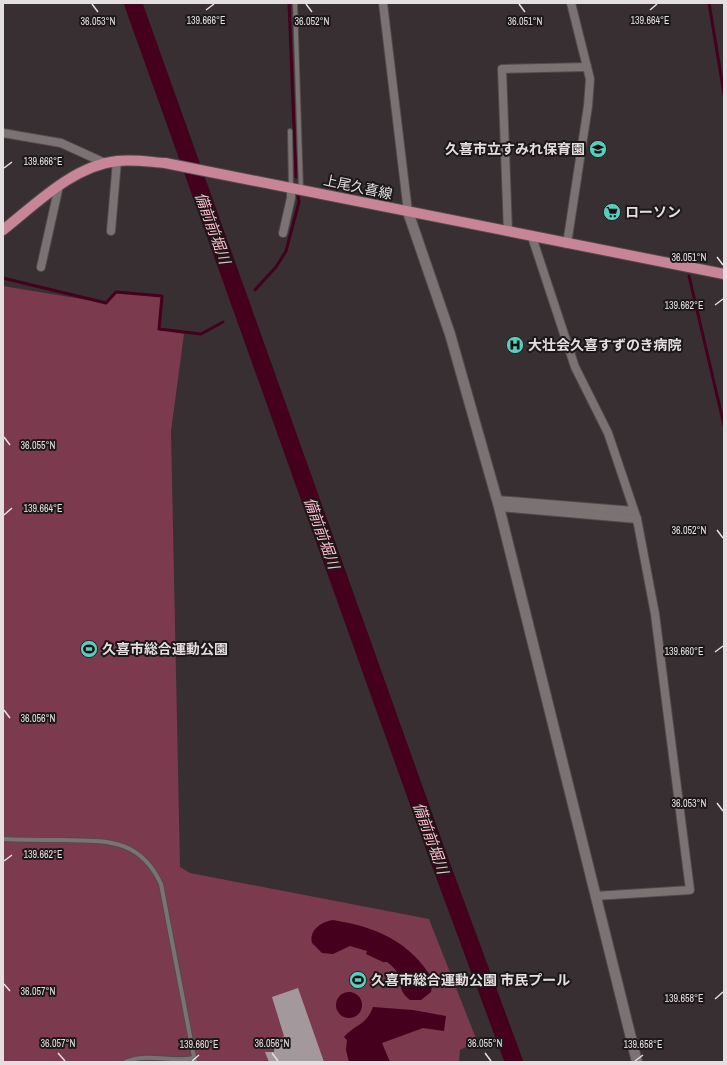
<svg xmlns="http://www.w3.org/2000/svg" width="727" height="1065" font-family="'Archivo Narrow','Noto Sans JP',sans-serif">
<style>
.green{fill:#7c3a4f}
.water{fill:#44001d}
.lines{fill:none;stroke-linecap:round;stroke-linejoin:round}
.stream{stroke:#44001d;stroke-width:3}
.river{stroke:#44001d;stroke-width:18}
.building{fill:#a3999c}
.lane-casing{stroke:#514b4c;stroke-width:6}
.street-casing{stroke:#514b4c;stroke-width:10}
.secondary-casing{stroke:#514b4c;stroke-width:12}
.primary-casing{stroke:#514b4c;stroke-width:12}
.lane{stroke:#7b7274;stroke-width:4}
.street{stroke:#7b7274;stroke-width:8}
.secondary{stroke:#7b7274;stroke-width:10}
.primary{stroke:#c78597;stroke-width:10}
.ticks{fill:none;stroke:#e3dedf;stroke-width:1.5}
.labels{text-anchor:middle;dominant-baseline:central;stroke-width:4;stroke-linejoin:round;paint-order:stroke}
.poi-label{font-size:14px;font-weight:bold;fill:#e3dedf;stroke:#1c1819;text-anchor:start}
.street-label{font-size:14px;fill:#e3dedf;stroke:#1c1819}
.water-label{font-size:15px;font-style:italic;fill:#febbcc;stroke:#1c1819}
.ticks-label{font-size:10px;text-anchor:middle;fill:#e3dedf;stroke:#1c1819;stroke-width:4;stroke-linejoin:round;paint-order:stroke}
</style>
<rect width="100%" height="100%" fill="#372f31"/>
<polygon class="green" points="3,286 106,303 116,292 162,296 159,329 184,334 171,431 180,867 190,873 429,919 477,1041 460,1050 459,1062 3,1062"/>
<g class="water">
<path d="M333 920C376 927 410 941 433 980L431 992 421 1000H410C393 987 408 977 387 962H383L366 954 367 951 350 946 333 954 322 953 312 943C309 930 321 922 333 920Z"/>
<circle cx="349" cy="1005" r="13"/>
<path d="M373 1007 413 1010 446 1016 444 1031 423 1028 382 1043 390 1062H349L346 1050 347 1040 344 1037C355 1024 366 1026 373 1007Z"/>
</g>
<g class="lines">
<g class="stream">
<polyline points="289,3 296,177"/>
<polyline points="709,3 724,94"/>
<polyline points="689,276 724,425"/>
<polyline points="3,278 106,303 116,292 162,296 159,329 201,334 223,322"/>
<polyline points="255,290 276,267 286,251 299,202 298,195"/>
</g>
<polyline class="river" points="133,3 440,862 514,1062"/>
</g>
<polygon class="building" points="298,988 324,1062 269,1062 265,1052 274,1052 275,1043 284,1036 272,997"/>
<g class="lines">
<defs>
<g id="lane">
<polyline points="295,3 301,189"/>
<polyline points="290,131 291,188"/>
<path d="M3 839C24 840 44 840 65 840 108 841 140 839 161 884L195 1062"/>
<path d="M125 1062C150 1052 169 1063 194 1058"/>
</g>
<g id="street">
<polyline points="383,3 408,212"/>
<polyline points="3,133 61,143 105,163"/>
<polyline points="111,231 117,161"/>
<polyline points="508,232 502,69 587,67"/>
<polyline points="283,233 291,198 291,188"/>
<polyline points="532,237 575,367 608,433 637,519 655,614 690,890 595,896"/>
<polyline points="567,244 588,106 590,79 571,3"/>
<polyline points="41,267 59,186"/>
<polyline points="497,500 634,511"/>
<polyline points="499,507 637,519"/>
</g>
<polyline id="secondary" points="408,212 450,334 499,507 637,1062"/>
<path id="primary" d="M3 230C36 204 73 166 117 161 133 159 150 162 165 163L724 274"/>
</defs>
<use href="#lane" class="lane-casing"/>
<use href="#street" class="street-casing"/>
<use href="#secondary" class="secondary-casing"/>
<use href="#primary" class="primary-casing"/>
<use href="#lane" class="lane"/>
<use href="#street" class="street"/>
<use href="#secondary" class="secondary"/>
<use href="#primary" class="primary"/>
</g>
<path class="ticks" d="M92 4 98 12M306 4 312 12M519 4 525 12M206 10 214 4M650 10 657 4M4 168 12 162M717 257 723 265M715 305 723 299M4 437 10 445M4 515 12 508M717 530 723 538M715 652 723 646M4 710 10 718M717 803 723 811M4 861 12 855M4 984 10 991M715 999 723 992M58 1053 65 1061M272 1053 278 1061M485 1053 491 1061M192 1061 199 1055M635 1061 643 1055"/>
<defs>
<symbol id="school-disc" viewBox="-11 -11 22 22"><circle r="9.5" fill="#5acebc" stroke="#1c1819"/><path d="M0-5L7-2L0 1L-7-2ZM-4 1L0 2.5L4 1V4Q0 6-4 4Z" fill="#111"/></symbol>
<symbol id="supermarket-disc" viewBox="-11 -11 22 22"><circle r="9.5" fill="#5acebc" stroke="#1c1819"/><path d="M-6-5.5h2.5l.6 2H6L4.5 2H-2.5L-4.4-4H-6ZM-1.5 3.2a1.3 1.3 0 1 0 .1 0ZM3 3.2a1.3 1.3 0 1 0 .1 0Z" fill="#111"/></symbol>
<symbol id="hospital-disc" viewBox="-11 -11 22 22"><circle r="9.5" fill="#5acebc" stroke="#1c1819"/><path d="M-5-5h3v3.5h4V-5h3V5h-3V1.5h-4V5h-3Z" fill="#111"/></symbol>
<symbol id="stadium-disc" viewBox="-11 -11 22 22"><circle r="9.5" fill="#5acebc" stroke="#1c1819"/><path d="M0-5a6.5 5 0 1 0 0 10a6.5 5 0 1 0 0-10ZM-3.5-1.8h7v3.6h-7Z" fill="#111"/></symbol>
</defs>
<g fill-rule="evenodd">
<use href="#school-disc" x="588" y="139" width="20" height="20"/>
<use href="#supermarket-disc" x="602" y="202" width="20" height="20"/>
<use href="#hospital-disc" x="505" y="335" width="20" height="20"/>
<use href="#stadium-disc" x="79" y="639" width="20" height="20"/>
<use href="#stadium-disc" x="348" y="970" width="20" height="20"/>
</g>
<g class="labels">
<g class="poi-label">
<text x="585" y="149" text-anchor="end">久喜市立すみれ保育園</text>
<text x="625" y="212">ローソン</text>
<text x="528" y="345">大壮会久喜すずのき病院</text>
<text x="102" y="649">久喜市総合運動公園</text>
<text x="371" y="980">久喜市総合運動公園 市民プール</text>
</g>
<g class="street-label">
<text transform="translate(358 187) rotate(12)">上尾久喜線</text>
</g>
<g class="water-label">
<text transform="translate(213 228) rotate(70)">備前前堀川</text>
<text transform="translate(322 533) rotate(70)">備前前堀川</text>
<text transform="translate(431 838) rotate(70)">備前前堀川</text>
</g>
</g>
<g class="ticks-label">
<text x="206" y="24">139.666°E</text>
<text x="650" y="24">139.664°E</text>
<text x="98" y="25">36.053°N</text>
<text x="312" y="25">36.052°N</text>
<text x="525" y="25">36.051°N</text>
<text x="43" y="165">139.666°E</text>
<text x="689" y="261">36.051°N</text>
<text x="684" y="309">139.662°E</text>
<text x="38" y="449">36.055°N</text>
<text x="43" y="512">139.664°E</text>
<text x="689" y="534">36.052°N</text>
<text x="684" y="655">139.660°E</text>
<text x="38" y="722">36.056°N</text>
<text x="689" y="807">36.053°N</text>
<text x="43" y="858">139.662°E</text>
<text x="38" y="995">36.057°N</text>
<text x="684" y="1002">139.658°E</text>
<text x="58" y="1047">36.057°N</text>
<text x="272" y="1047">36.056°N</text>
<text x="485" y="1047">36.055°N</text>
<text x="199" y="1048">139.660°E</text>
<text x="643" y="1048">139.658°E</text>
</g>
<rect width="727" height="1065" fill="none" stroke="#e3dedf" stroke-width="8"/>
</svg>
